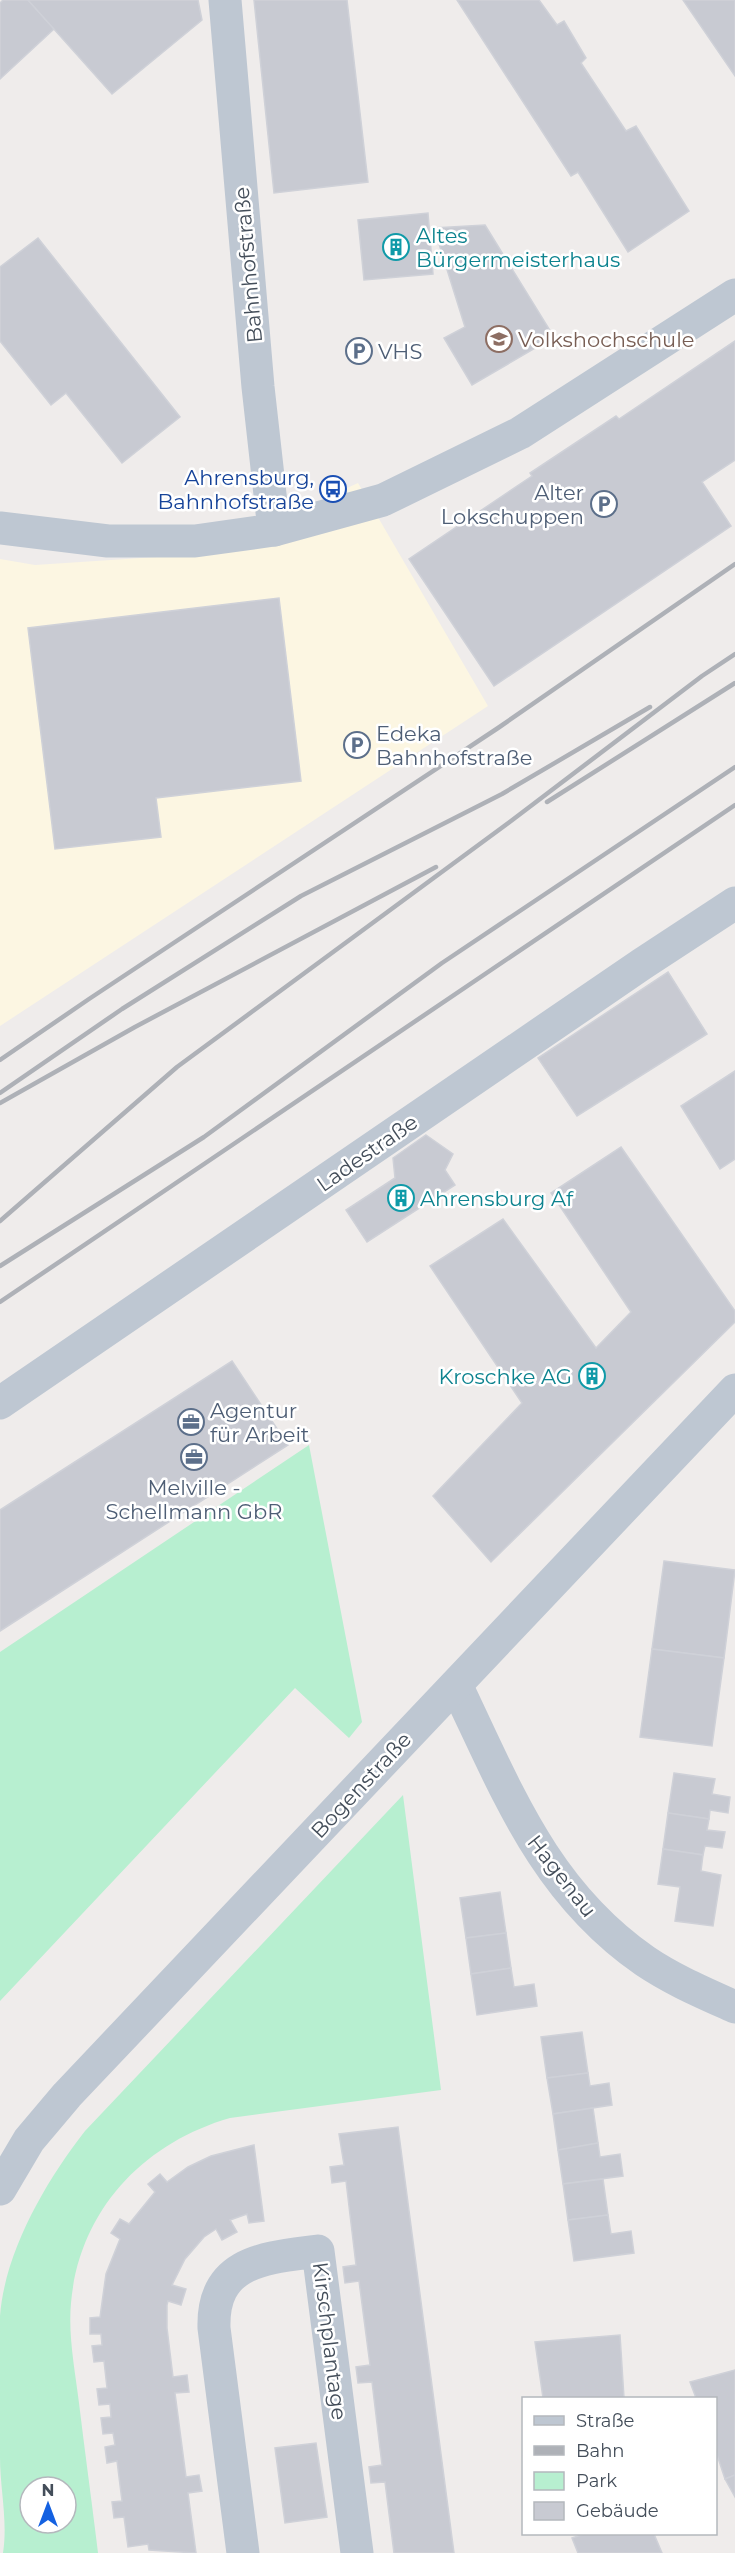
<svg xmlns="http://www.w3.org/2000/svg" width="735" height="2553" font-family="Montserrat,sans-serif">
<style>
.commercial{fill:#fcf6e2}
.green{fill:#b7efd0;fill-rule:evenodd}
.building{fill:#c8cad2;stroke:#cfd1d8;stroke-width:1.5}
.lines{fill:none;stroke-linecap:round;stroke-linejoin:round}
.street{stroke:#bec7d2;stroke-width:33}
.rail{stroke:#aeb1b7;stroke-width:4.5}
.labels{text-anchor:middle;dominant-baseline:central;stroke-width:5;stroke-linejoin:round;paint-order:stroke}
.culture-label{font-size:21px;fill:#0d838f;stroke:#fff;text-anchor:start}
.street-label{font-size:21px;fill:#444e5a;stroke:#fff}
.education-label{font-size:21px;fill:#785e54;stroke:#fff;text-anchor:start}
.service-label{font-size:21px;fill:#4e5e75;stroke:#fff;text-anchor:start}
.transit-label{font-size:21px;fill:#164399;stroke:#fff;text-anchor:end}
</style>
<rect width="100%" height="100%" fill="#efeceb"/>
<polygon class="commercial" points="358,483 488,706 0,1026 0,559 35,565 202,554"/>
<g class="green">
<polygon points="309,1445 362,1722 349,1738 295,1688 0,2001 0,1652"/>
<path d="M403 1795 441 2090 230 2118C143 2143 79 2211 71 2303 68 2336 75 2370 79 2403 85 2453 92 2503 98 2553H3C8 2521 0 2489 0 2457 0 2411 0 2362 0 2316 5 2251 46 2181 85 2131ZM30 2487H66V2523H30Z"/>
</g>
<g class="building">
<polygon points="3,0 28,0 54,29 0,79 0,3"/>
<polygon points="28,0 198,0 202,20 112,94"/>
<polygon points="254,0 347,0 368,182 274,193"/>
<polygon points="457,0 539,0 557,25 564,21 586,58 581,63 626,131 636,126 689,211 628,252 578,172 571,176"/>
<polygon points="683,0 735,0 735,76"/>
<polygon points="428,213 433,274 364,280 358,220"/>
<polygon points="485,225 554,337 472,385 444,338 465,327 434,228"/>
<polygon points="38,238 180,417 122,463 66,393 51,405 0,341 0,267"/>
<polygon points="735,341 735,460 702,482 731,526 494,686 409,559 532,476 530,473 616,416 619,419"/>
<polygon points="279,598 301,781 156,798 161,837 55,849 28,628"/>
<polygon points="668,972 707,1034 577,1116 538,1058"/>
<polygon points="735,1071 735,1159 720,1169 681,1106"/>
<polygon points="426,1135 453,1154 445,1170 455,1185 367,1242 346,1210 395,1178 393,1158"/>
<polygon points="621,1147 735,1311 735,1322 491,1562 433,1496 522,1403 430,1266 503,1219 596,1348 631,1312 551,1193"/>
<polygon points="232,1361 288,1445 0,1631 0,1510"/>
<polygon points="664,1561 735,1570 724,1658 652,1649"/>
<polygon points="652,1649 724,1658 712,1746 640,1737"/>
<polygon points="674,1773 715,1779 712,1794 730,1797 728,1813 710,1810 709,1819 668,1813"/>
<polygon points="668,1813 709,1819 707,1830 725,1832 722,1848 705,1846 703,1855 663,1849"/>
<polygon points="663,1849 703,1855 701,1871 721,1875 713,1926 675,1921 680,1887 658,1884"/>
<polygon points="500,1892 506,1933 466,1938 460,1898"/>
<polygon points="506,1933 511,1968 471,1974 466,1938"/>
<polygon points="511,1968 514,1987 534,1984 537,2006 477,2015 471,1974"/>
<polygon points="582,2032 588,2073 547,2078 541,2037"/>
<polygon points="588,2073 590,2086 609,2083 612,2105 553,2114 547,2078"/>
<polygon points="593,2108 598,2143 558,2150 553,2114"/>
<polygon points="398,2127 454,2553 394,2553 385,2482 371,2483 369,2467 382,2465 372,2382 358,2383 356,2367 370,2365 359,2281 345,2283 343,2267 356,2265 346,2181 332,2183 330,2167 344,2165 339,2134"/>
<polygon points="598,2143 600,2157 620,2154 623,2176 563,2184 558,2150"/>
<polygon points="254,2145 264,2221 249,2223 247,2214 230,2220 237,2232 222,2240 216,2229 204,2237 185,2259 172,2285 186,2289 181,2305 168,2301 167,2305 167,2328 173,2377 187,2375 189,2392 175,2393 186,2477 199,2475 202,2491 188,2493 196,2553 149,2550 148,2544 128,2547 124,2517 114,2518 112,2502 122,2501 117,2461 107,2463 105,2447 115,2445 113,2433 103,2434 101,2418 111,2417 110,2404 99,2405 97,2389 107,2388 104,2361 94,2362 92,2346 102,2345 101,2334 90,2334 90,2318 100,2317 106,2274 120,2239 111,2233 120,2219 129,2224 155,2192 148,2184 160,2174 167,2182 188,2167 211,2156"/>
<polygon points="603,2179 608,2215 568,2220 563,2184"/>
<polygon points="608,2215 611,2234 631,2231 634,2253 574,2261 568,2220"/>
<polygon points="620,2335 624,2398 543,2398 535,2342"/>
<polygon points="735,2370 735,2475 725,2479 716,2452 716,2398 696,2398 690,2382"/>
<polygon points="316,2443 327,2517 285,2523 275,2448"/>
<polygon points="735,2475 735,2497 725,2479"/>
<polygon points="584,2534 654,2534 662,2553 578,2553 572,2538"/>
</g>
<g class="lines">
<g class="street">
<polyline points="225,0 258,387 274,530"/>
<polyline points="0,528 108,541 195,541 274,530 383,500 520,433 735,295"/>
<polyline points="0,1403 642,964 735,903"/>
<path d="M456 1685C507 1791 544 1891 645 1961 673 1980 704 1993 735 2007"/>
<polyline points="0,2189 29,2140 67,2095 735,1390"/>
<path d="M243 2553 214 2328C212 2260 266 2258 318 2251L357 2553"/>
</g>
<g class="rail">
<polyline points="547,802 735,683"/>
<polyline points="0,1060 89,999 498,728 735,564"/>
<polyline points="0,1093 122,1009 301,896 502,794 650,707"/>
<polyline points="0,1103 135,1027 436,867"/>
<polyline points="0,1221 177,1067 511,821 702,676 735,654"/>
<polyline points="0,1266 204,1137 442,963 735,767"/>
<polyline points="0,1302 735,805"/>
</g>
</g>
<defs>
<symbol id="building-ring" viewBox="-11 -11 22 22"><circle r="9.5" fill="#fff" stroke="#0f9aa8" stroke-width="1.5"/><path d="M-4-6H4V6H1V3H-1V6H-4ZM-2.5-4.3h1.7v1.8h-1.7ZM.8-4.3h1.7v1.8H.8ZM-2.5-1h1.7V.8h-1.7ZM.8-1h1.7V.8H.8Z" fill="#0f9aa8"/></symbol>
<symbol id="university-ring" viewBox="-11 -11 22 22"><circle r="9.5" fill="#fff" stroke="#8d6e63" stroke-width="1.5"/><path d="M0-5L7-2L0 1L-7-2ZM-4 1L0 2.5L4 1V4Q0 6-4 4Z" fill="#8d6e63"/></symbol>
<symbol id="parking-ring" viewBox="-11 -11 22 22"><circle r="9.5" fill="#fff" stroke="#5c6f8a" stroke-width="1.5"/><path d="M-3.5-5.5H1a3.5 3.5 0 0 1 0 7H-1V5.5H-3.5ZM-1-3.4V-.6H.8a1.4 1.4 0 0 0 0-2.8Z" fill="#5c6f8a"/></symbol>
<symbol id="bus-ring" viewBox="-11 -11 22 22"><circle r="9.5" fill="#fff" stroke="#1a4fb4" stroke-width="1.5"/><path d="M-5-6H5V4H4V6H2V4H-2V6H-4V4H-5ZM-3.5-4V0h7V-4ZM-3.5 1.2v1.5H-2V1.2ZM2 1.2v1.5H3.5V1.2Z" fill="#1a4fb4"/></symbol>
<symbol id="office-ring" viewBox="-11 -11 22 22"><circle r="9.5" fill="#fff" stroke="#5c6f8a" stroke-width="1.5"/><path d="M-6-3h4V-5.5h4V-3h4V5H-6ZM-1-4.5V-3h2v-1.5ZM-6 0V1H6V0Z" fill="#5c6f8a"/></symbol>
</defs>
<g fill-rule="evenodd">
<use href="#building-ring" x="381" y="232" width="30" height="30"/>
<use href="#university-ring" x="484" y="324" width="30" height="30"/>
<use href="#parking-ring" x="344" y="336" width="30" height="30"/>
<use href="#bus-ring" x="318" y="474" width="30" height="30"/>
<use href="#parking-ring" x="589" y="489" width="30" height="30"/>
<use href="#parking-ring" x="342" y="730" width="30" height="30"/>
<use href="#building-ring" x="386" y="1183" width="30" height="30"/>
<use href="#building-ring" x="577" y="1361" width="30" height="30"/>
<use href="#office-ring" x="176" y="1407" width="30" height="30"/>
<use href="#office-ring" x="179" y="1442" width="30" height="30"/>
</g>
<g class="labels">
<g class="culture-label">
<text x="416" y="235">Altes<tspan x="416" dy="24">Bürgermeisterhaus</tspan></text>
<text x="420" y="1198">Ahrensburg Af</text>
<text x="572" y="1376" text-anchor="end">Kroschke AG</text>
</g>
<g class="street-label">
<text transform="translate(248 265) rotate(-95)">Bahnhofstraße</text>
<text transform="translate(367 1153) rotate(-35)">Ladestraße</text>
<text transform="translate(361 1785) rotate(-47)">Bogenstraße</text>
<text transform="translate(562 1876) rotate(52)">Hagenau</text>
<text transform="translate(330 2341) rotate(83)">Kirschplantage</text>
</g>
<g class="education-label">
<text x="518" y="339">Volkshochschule</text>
</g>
<g class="service-label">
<text x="378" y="351">VHS</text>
<text x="584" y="492" text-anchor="end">Alter<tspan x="584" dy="24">Lokschuppen</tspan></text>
<text x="376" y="733">Edeka<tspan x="376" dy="24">Bahnhofstraße</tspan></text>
<text x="210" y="1410">Agentur<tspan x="210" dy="24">für Arbeit</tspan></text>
<text x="194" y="1487" text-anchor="middle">Melville -<tspan x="194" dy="24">Schellmann GbR</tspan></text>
</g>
<g class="transit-label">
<text x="314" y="477">Ahrensburg,<tspan x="314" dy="24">Bahnhofstraße</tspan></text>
</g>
</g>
<rect x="522" y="2397" width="195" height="138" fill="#ffffff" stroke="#b4b8bd" stroke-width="1.5"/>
<rect x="534" y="2416" width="30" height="9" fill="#bec7d2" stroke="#b4b8bd" stroke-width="1.5"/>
<text x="576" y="2427" font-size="18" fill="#444e5a">Straße</text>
<rect x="534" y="2446" width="30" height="9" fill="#aeb1b7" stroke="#b4b8bd" stroke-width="1.5"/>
<text x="576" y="2457" font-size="18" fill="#444e5a">Bahn</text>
<rect x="534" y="2472" width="30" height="18" fill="#b7efd0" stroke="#b4b8bd" stroke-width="1.5"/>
<text x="576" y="2487" font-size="18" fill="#444e5a">Park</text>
<rect x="534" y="2502" width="30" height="18" fill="#c8cad2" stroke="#b4b8bd" stroke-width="1.5"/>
<text x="576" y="2517" font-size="18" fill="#444e5a">Gebäude</text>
<g transform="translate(48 2505)"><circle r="28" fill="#ffffff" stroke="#b4b8bd" stroke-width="1.5"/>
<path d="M0-4.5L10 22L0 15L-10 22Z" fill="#1461e1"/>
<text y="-9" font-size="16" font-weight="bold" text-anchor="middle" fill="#444e5a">N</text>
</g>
</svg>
